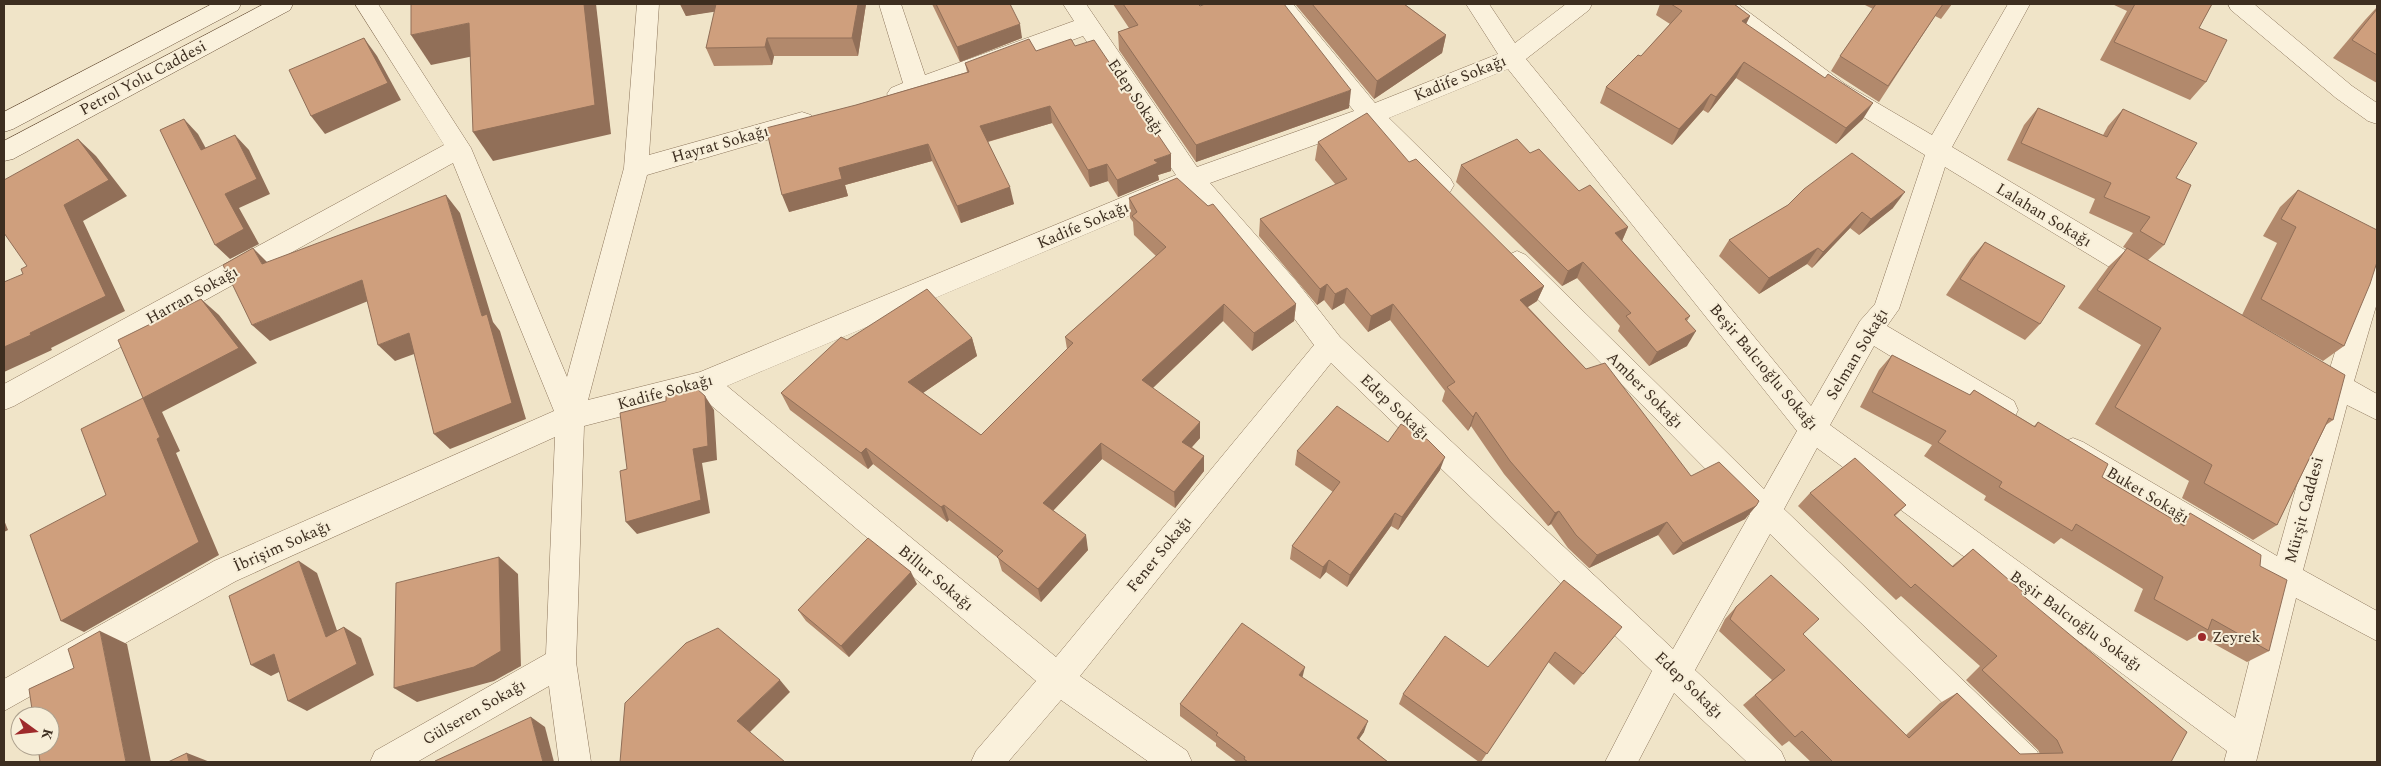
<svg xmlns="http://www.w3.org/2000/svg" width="2381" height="766" font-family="Spectral,serif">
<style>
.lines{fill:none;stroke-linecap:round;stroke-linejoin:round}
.street-casing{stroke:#8d765c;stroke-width:1}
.secondary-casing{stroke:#6f573f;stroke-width:1}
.street{fill:#faf1dc;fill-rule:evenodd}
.secondary{fill:#faf1dc;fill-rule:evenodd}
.wall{fill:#b2896c}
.shaded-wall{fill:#916f58}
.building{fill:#cf9f7d;stroke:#916f58}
.poi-dot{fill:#9e2a2b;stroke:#f7eed8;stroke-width:2}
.labels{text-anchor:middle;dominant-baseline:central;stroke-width:4;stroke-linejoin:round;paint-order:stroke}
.street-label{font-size:16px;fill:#3d2e20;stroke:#f7eed8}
.poi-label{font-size:16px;fill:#3d2e20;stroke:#f7eed8;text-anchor:start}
</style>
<rect width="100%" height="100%" fill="#f0e4c8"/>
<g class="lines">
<defs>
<g id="street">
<path d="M355 4H378L471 148 567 377 624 168 637 4H659L649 155 802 112 811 115 814 121 811 127 647 175 588 400 700 372 1176 175 1083 36 925 95 899 103 891 100 887 94 891 88 903 83 879 4H901L925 75 1074 21 1063 4H1086L1197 167 1354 111 1269 4H1293L1375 103 1498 54 1466 4H1489L1515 43 1566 4H1592L1589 10 1526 59 1811 406 1860 321 1875 304 1925 155 1829 96 1715 10 1712 4H1738L1845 84 1932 135 2008 4H2030L1952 147 2157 269 2161 277 2157 285 2148 288 2139 285 1945 167 1899 309 1887 326 2014 401 2018 410 2014 419 2004 422 1994 419 1874 346 1830 425 2235 718 2269 583 2063 460 2059 451 2063 442 2073 438 2083 442 2277 556 2323 392 2299 378 2295 370 2299 362 2309 358 2330 368 2364 261 2368 254 2377 251V303L2354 381 2377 394V420L2347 405 2303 570 2377 611V641L2296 598 2256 762H2224L2227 751 1817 448 1784 509 2037 751 2042 762H2003L1770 534 1695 670 1781 751 1786 762H1747L1674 693 1638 762H1605L1652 671 1331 363 1080 676 1187 751 1192 762H1149L1061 700 1008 762H971L976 751 1036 681 700 396 584 426 576 662 591 762H559L549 686 417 762H370L375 751 546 654 555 437 236 581 4 711V679L214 561 554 411 453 163 14 406 4 410V384L444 145ZM1508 69 1797 431 1764 489 1526 255 1517 251 1508 255 1504 262 1508 269 1750 514 1673 649 1340 337 1297 282 1210 183 1367 126 1432 192 1441 195 1450 192 1454 185 1450 178 1389 118ZM1188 191 1279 298 1314 345 1056 657 727 386Z"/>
<polygon points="2228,4 2254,4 2352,86 2377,103 2377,124 2368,121 2336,98 2231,10"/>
</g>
<g id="secondary">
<polygon points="212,4 241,4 238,10 13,129 4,132 4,112"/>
<polygon points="264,4 293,4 290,10 13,159 4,161 4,141"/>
</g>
</defs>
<use href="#street" class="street-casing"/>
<use href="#secondary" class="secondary-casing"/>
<use href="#street" class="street"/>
<use href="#secondary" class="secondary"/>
</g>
<g class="wall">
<polygon points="680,4 866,4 858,56 774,56 772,65 714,66 706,48 715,11 686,16"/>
<polygon points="932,4 1010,4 1022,38 960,62"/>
<polygon points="1113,4 1198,4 1200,6 1349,108 1196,162 1119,50 1118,32 1129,28"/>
<polygon points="1295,4 1404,4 1446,35 1442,53 1374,99"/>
<polygon points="1660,4 1734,4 1750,16 1746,24 1863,119 1836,144 1736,78 1708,113 1703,110 1672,145 1600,103 1606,87 1641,56 1670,24 1656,15"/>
<polygon points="1863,4 1952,4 1941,19 1935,16 1879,102 1831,71 1840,56 1873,9"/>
<polygon points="2112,4 2212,4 2199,28 2206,82 2190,100 2100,60 2127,11"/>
<polygon points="2377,7 2377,83 2333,58 2365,20"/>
<polygon points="1075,46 1171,171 1158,175 1159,180 1118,197 1108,181 1090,187 1052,123 988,142 1014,204 961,223 932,161 845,185 848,196 789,212 856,105 967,72 965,63 1036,51"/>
<polygon points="2038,108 2103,135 2108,126 2123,109 2176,178 2164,245 2148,260 2333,420 2326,425 2277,525 2253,540 2182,498 2189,481 2095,424 2141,345 2078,308 2109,266 2127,249 2123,247 2133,233 2089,213 2095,199 2007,160 2024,125"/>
<polygon points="1318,142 1409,162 1544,286 1537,301 1528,307 1586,369 1691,476 1756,506 1745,519 1673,555 1658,535 1589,568 1568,548 1551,524 1548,526 1504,474 1471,426 1468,431 1442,401 1445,391 1390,320 1368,332 1344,303 1332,310 1324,300 1317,305 1259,236 1260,219 1336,185 1315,160"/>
<polygon points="1530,153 1579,191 1628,227 1622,241 1690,316 1687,321 1687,346 1649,366 1618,331 1620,326 1577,278 1562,286 1456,182 1461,165"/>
<polygon points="2298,190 2344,346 2323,361 2242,315 2277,243 2263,236 2280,207"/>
<polygon points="1129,198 1296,304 1294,321 1252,351 1223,321 1153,388 1200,438 1192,447 1204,456 1204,471 1175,508 1102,459 1053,511 1088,550 1041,602 1002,571 998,558 949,520 947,522 873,464 868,469 790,410 781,393 847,340 972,338 977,356 923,393 981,435 1067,349 1065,337 1156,256 1134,235 1133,222 1130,218"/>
<polygon points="1788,205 1893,208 1859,235 1850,228 1812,268 1807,264 1759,294 1719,256 1729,240"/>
<polygon points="1985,242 2040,324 2025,340 1946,295 1971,258"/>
<polygon points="1892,355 1969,395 1974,390 2034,426 2038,422 2102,477 2177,522 2190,513 2260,566 2269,651 2247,662 2198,635 2187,641 2134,611 2143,589 2061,538 2054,544 1984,500 1986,496 1924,456 1932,445 1860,407 1879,370"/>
<polygon points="1388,442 1440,470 1398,530 1391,526 1347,587 1326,572 1320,579 1290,559 1292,546 1333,492 1295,465 1297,451"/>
<polygon points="1810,493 1906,505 1895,516 1952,566 1973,549 2021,594 2171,762 1811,762 1789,741 1782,746 1743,705 1772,680 1719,631 1725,619 1736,607 1803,634 1906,735 1940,703 1957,693 2020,754 2040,754 2038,750 1966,680 1980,666 1901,596 1896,600 1798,506"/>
<polygon points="917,584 849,657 806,621 798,610"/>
<polygon points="1622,627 1574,685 1548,662 1481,762 1479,762 1399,704 1403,694 1488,667"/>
<polygon points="1302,677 1364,732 1359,739 1388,762 1237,762 1216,746 1216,743 1180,716 1180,704"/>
</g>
<g class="shaded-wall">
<polygon points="584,4 596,4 611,134 493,161 473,132"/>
<polygon points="680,4 724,4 726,10 686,16"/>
<polygon points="858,4 866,4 858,56 852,38"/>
<polygon points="1750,16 1742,32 1742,21"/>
<polygon points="469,23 488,53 431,65 411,35"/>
<polygon points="1020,24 1022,38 960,62 957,47"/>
<polygon points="1446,35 1442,53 1374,99 1377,81"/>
<polygon points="364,38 377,56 401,100 325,134 311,116"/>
<polygon points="767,38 774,56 772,65 765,47"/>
<polygon points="1744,62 1736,78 1708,113 1716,97"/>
<polygon points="1351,90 1349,108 1196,162 1196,145"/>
<polygon points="1711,94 1703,110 1672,145 1679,129"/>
<polygon points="1873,103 1863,119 1836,144 1846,128"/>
<polygon points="1050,106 1052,123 983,143 980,126"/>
<polygon points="184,119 198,134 215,165 201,150"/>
<polygon points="235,135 249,150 270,194 239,208 259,244 230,259 215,245"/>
<polygon points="78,139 96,156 127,196 83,221 125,311 51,348 52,350 4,372 4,347 30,333"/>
<polygon points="928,144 932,161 845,185 848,196 789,212 782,195 839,168"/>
<polygon points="1171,154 1171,171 1158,175 1159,180 1118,197 1117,180 1154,160"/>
<polygon points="1107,164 1108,181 1090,187 1088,170"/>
<polygon points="1010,187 1014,204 961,223 957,206"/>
<polygon points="1905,192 1893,208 1859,235 1871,219"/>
<polygon points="446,195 460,213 493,322 500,331 526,419 450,449 434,434 482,316"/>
<polygon points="1862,212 1850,228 1812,268 1823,252"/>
<polygon points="1628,227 1621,243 1615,233"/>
<polygon points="253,248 271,266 262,264"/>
<polygon points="1818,248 1807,264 1759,294 1769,278"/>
<polygon points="1583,262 1577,278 1562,286 1568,271"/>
<polygon points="362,280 378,297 270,341 252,325"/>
<polygon points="1327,284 1324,300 1317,305 1320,289"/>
<polygon points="1544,286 1537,301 1515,315 1520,300"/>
<polygon points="1347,288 1344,303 1332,310 1335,294"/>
<polygon points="201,299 219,315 257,363 162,412 180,451 176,453 219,555 84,632 61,621 157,439 143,398"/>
<polygon points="1224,304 1223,321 1143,397 1142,380"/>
<polygon points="1296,304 1294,321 1252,351 1254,333"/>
<polygon points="1393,304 1390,320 1368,332 1371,316"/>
<polygon points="1696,331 1687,346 1649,366 1657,352"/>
<polygon points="409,333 425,350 395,361 378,345"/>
<polygon points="972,338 977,356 914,399 908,382"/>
<polygon points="705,396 714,410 717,460 702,463 710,513 637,534 626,522"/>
<polygon points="1476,412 1471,426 1468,431 1473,417"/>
<polygon points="1200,422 1200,438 1182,458 1182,442"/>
<polygon points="1101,443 1102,459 1046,518 1043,503"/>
<polygon points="866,448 873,464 868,469 861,453"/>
<polygon points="1204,456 1204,471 1175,508 1174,492"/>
<polygon points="1445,457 1440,470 1398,530 1402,517"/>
<polygon points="944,505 949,520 947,522 941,507"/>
<polygon points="1756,506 1745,519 1673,555 1683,543"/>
<polygon points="1559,511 1551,524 1548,526 1555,513"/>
<polygon points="1395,513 1391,526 1347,587 1350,575"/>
<polygon points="4,520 8,530 4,532"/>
<polygon points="1667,522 1658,535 1589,568 1597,555"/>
<polygon points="1086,535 1088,550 1041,602 1038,589"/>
<polygon points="499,557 518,574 521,666 494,681 417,702 394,688"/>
<polygon points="1329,560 1326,572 1320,579 1323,567"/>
<polygon points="299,561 317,573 343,648 326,637"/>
<polygon points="911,572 917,584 849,657 841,646"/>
<polygon points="344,627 361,638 374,675 307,711 288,701"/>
<polygon points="100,631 127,644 151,762 126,762"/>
<polygon points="274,654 293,665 271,676 251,665"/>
<polygon points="1305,667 1302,679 1299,675"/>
<polygon points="780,680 790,692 749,733 737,721"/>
<polygon points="531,717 545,727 554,762 543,762"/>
<polygon points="1368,721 1364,732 1353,748 1357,738"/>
<polygon points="187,753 210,762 189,762"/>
</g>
<g class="building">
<polygon points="411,4 584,4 595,105 473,132 469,23 411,35"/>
<polygon points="716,4 858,4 852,38 767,38 765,47 706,48"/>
<polygon points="936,4 1010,4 1020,24 957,47"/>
<polygon points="1123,4 1198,4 1200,6 1205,4 1284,4 1351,90 1196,145 1118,32 1138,25"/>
<polygon points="1312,4 1404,4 1446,35 1377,81"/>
<polygon points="1671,4 1734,4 1750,16 1742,21 1825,78 1828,74 1873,103 1846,128 1744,62 1716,97 1711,94 1679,129 1606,87 1638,55 1641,56 1682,11"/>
<polygon points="1876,4 1943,4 1888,86 1840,56"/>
<polygon points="2135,4 2212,4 2199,28 2227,40 2206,82 2114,42"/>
<polygon points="2377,9 2377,55 2352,40"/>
<polygon points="364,38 388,83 311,116 289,70"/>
<polygon points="1029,39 1036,51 1071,39 1075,46 1094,40 1171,154 1154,160 1158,163 1117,180 1107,164 1088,170 1050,106 980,126 1010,187 957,206 928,144 839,168 842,179 782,195 766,128 856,105 969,72 965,63"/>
<polygon points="2038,108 2107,137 2123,109 2197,143 2176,178 2191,185 2164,245 2140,231 2150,217 2104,197 2111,183 2021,143"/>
<polygon points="1367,113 1409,162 1416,159 1544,286 1520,300 1586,369 1605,363 1691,476 1719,462 1759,501 1756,506 1683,543 1667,522 1597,555 1576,535 1559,511 1555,513 1510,461 1476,412 1473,417 1447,387 1455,382 1393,304 1371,316 1347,288 1335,294 1327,284 1320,289 1260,219 1347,179 1318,142"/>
<polygon points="184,119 201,150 235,135 257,179 225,194 244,229 215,245 160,130"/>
<polygon points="78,139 109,180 64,205 106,296 30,333 31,335 4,347 4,282 23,274 21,269 27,266 4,233 4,180"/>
<polygon points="1517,139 1530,153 1539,149 1579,191 1590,185 1628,227 1615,233 1690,316 1685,319 1696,331 1657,352 1626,316 1631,313 1583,262 1568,271 1461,165"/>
<polygon points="1852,153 1905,192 1871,219 1862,212 1823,252 1818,248 1769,278 1729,240 1788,205 1804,189"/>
<polygon points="1177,178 1208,206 1213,204 1296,304 1254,333 1224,304 1142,380 1200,422 1182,442 1204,456 1174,492 1101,443 1043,503 1086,535 1038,589 997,557 1003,551 944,505 941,507 866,448 861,453 781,393 841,337 847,340 927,289 972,338 908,382 981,435 1073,343 1065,337 1166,247 1132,216 1137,212 1129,198"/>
<polygon points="2298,190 2377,230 2377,262 2370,284 2344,346 2261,299 2296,227 2281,219"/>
<polygon points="446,195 482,316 487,314 512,403 434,434 409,333 378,345 362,280 252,325 223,265 253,248 262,264"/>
<polygon points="1985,242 2065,286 2040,324 1960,279"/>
<polygon points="2127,248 2345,375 2333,420 2329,418 2277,525 2204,483 2212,465 2115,407 2161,328 2097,290"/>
<polygon points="201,299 239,348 143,398 118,340"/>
<polygon points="1892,355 1970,395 1974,390 2035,427 2038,422 2108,464 2102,477 2184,526 2190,513 2261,555 2260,566 2287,580 2269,651 2212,619 2208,630 2154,599 2163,577 2076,524 2072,531 1999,487 2002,482 1938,442 1946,431 1872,392"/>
<polygon points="697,389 705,396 708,446 693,449 701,500 626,522 620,471 627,469 620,413 666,401 666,396"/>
<polygon points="143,398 160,437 157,439 199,542 61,621 30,535 106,495 81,429"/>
<polygon points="1337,406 1388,442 1401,424 1428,440 1445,457 1402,517 1395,513 1350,575 1329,560 1323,567 1292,546 1340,482 1297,451"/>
<polygon points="1855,458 1906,505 1894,515 1953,567 1973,549 2023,592 2021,594 2187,732 2171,762 1833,762 1802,731 1795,737 1755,695 1785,670 1730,619 1736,607 1771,575 1819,619 1803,634 1909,738 1957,693 2020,754 2063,753 2057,740 1982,670 1997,656 1915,584 1911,588 1810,493"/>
<polygon points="868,538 911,572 841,646 798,610"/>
<polygon points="499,557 501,651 474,667 394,688 396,583"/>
<polygon points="299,561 326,637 344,627 357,664 288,701 274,654 251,665 229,596"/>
<polygon points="1564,580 1622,627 1583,674 1555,652 1487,754 1403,694 1445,636 1488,667"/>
<polygon points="1242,623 1305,667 1299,675 1368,721 1357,738 1388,762 1248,762 1244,759 1245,757 1216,735 1218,733 1180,704"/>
<polygon points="718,628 780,680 737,721 785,762 620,762 625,703 686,643"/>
<polygon points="100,631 126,762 40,762 38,746 50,746 50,716 33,716 29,689 74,668 68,649"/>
<polygon points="531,717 543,762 435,762 435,761"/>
<polygon points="187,753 189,762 168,762"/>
</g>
<circle class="poi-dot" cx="2202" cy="637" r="5"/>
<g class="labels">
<g class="street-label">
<text transform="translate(143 78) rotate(-28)">Petrol Yolu Caddesi</text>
<text transform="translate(1460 78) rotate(-22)">Kadife Sokağı</text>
<text transform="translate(1136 97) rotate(56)">Edep Sokağı</text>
<text transform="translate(720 144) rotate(-16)">Hayrat Sokağı</text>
<text transform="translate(2044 215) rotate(31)">Lalahan Sokağı</text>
<text transform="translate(1083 225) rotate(-23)">Kadife Sokağı</text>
<text transform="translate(192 295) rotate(-29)">Harran Sokağı</text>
<text transform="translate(1857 354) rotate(-59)">Selman Sokağı</text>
<text transform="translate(1764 367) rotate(50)">Beşir Balcıoğlu Sokağı</text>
<text transform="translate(1645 390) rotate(45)">Amber Sokağı</text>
<text transform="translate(665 392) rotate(-15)">Kadife Sokağı</text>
<text transform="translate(1395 407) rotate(43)">Edep Sokağı</text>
<text transform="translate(2148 495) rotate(31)">Buket Sokağı</text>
<text transform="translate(2304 510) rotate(-75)">Mürşit Caddesi</text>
<text transform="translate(282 546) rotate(-24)">İbrişim Sokağı</text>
<text transform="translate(1159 554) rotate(-51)">Fener Sokağı</text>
<text transform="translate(936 578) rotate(40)">Billur Sokağı</text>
<text transform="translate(2076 621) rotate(36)">Beşir Balcıoğlu Sokağı</text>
<text transform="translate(1689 685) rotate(44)">Edep Sokağı</text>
<text transform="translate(474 712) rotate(-30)">Gülseren Sokağı</text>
</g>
<g class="poi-label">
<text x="2212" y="637">Zeyrek</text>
</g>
</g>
<rect width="2381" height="766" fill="none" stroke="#3d2e20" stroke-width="10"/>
<g transform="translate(35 731) rotate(105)"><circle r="24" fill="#f7eed8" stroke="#ada18e"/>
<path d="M0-4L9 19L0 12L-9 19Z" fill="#9e2a2b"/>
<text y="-8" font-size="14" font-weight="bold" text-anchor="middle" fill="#3d2e20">K</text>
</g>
</svg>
